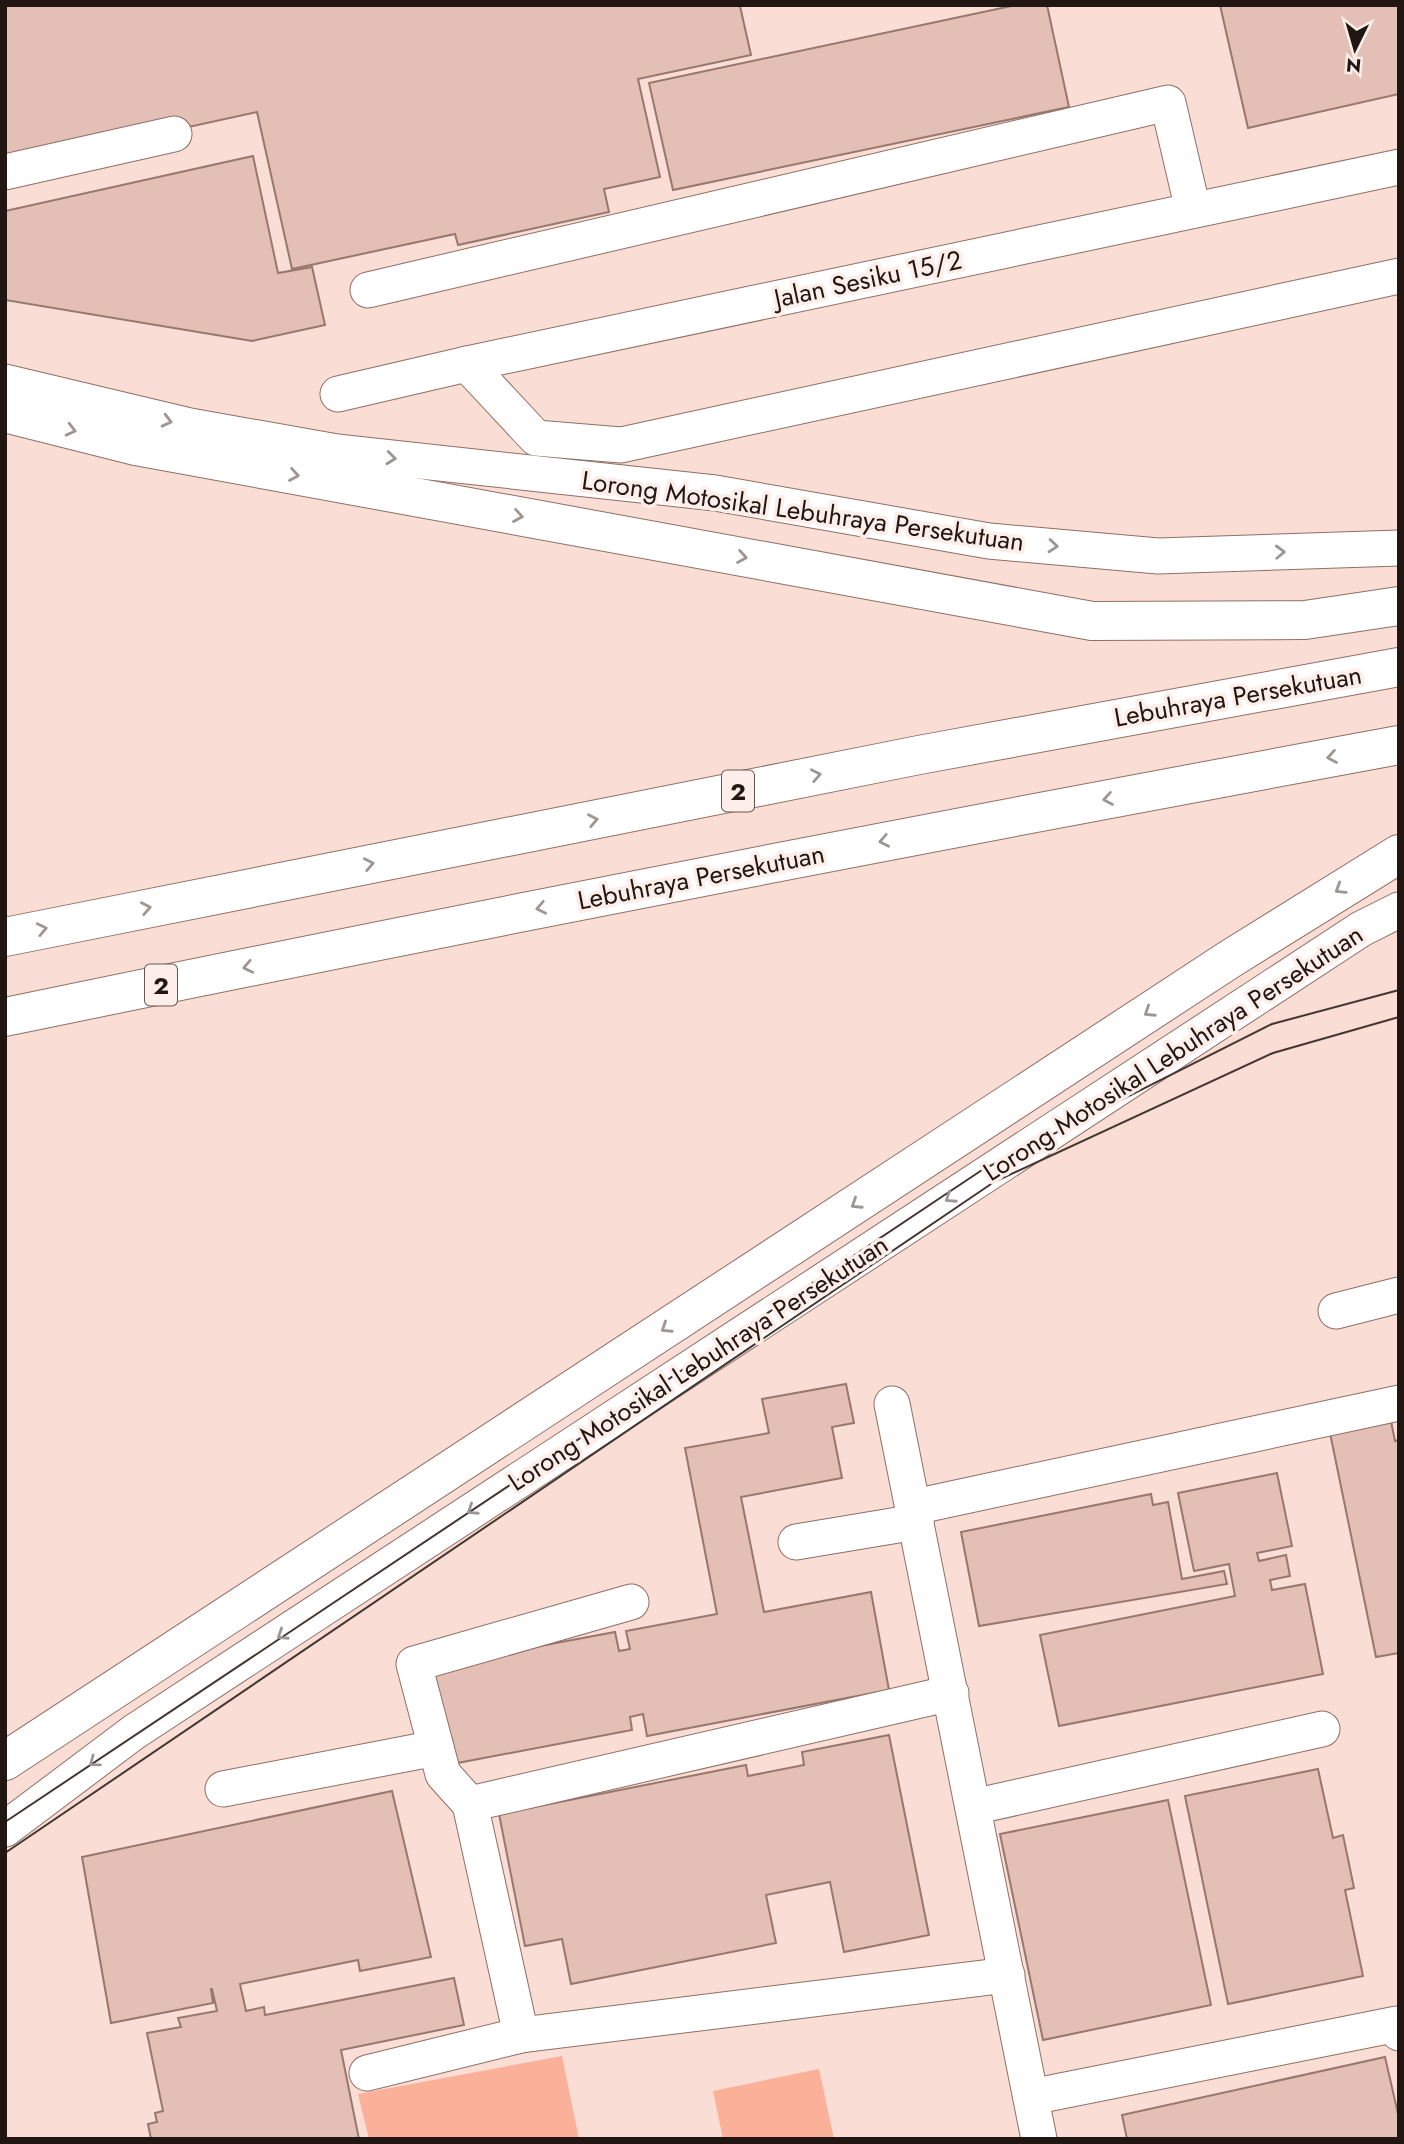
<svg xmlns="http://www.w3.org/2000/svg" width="1404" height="2144" font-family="Jost,sans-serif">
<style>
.park{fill:#fbb099}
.building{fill:#e3bfb5;stroke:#98776e;stroke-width:2}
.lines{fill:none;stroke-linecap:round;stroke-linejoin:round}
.minor-casing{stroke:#8f6f66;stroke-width:37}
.highway-casing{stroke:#8f6f66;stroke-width:40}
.minor{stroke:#fff;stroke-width:35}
.highway{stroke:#fff;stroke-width:38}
.tram{stroke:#453631;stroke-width:2}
.oneway{stroke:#9c9694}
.labels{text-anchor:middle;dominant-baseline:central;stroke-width:7;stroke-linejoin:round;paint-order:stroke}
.shield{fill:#fdeee9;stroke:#645752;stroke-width:2}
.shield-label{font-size:24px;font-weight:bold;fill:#221612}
.street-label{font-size:26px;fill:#221612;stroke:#fdeee9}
</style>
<rect width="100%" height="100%" fill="#faddd4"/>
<g class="park">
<polygon points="562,2056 579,2139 369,2139 358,2094"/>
<polygon points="819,2069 834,2139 723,2139 713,2091"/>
</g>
<g class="building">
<polygon points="5,5 745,5 740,6 751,55 638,79 660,177 604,189 609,212 458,245 455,234 292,269 257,112 5,167"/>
<polygon points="1016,5 1047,5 1069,107 673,190 649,83"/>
<polygon points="1220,5 1399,5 1399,94 1248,128"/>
<polygon points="253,156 278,273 312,267 325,325 252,341 5,300 5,211"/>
<polygon points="846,1384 854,1423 832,1427 842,1478 741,1497 764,1612 871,1592 889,1690 647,1736 643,1714 630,1717 632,1730 447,1765 428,1667 615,1632 619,1651 630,1649 626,1631 717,1614 685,1448 769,1433 762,1399"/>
<polygon points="1391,1421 1395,1441 1399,1440 1399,1653 1376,1657 1330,1433"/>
<polygon points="1277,1473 1292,1546 1257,1553 1259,1561 1286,1555 1290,1576 1270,1580 1272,1590 1305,1584 1323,1674 1059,1726 1040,1635 1235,1596 1229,1564 1194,1571 1178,1493"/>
<polygon points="1151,1494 1153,1505 1168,1502 1182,1579 1224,1571 1227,1584 979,1626 961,1532"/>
<polygon points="889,1735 929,1935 844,1952 830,1882 766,1895 776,1943 571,1984 562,1939 525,1946 499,1814 746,1765 748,1776 804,1765 802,1752"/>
<polygon points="1318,1769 1333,1838 1343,1835 1354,1888 1345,1890 1363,1976 1228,2004 1185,1796"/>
<polygon points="392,1791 431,1957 360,1971 358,1960 240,1984 246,2011 264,2007 265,2015 454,1978 464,2025 341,2050 359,2139 151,2139 148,2124 157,2122 155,2113 163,2111 147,2033 181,2027 178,2018 217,2011 212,1989 211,1989 213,2003 111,2023 82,1857"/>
<polygon points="1168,1800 1211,2005 1043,2040 1000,1834"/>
<polygon points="1385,2057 1399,2118 1399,2139 1127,2139 1122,2115"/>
</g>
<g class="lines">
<defs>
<g id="minor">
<polyline points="5,172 174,134"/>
<polyline points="368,290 1168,103 1193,210"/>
<polyline points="467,364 536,438 621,445 1399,276"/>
<polyline points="5,382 190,426 337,452 715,493 989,541 1158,556 1399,548"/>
<polyline points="338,394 467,364 1399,167"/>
<polyline points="1336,1311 1399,1295"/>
<polyline points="892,1404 1039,2139"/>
<polyline points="914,1507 1399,1403"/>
<polyline points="796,1542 916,1522"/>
<polyline points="631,1602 414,1664 443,1774 470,1804 521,2035 1007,1975"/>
<polyline points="223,1789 436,1748"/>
<polyline points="470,1804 951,1693"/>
<polyline points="973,1807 1322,1729"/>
<polyline points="5,1829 134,1732 1361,929 1399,910"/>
<polyline points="367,2073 521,2035"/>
<polyline points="1031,2097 1397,2024 1399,2033"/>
</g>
<g id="highway">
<polyline points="5,413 136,446 1092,621 1305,620 1399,606"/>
<polyline points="5,937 919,755 1399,667"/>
<path d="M5 1017C469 921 933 831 1399 745"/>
<polyline points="5,1761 1230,959 1399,854"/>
</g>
</defs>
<use href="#minor" class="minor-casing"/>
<use href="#highway" class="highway-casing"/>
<use href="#minor" class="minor"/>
<use href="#highway" class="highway"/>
<g class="tram">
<polyline points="5,1822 982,1170 1272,1024 1399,990"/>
<polyline points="5,1853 994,1182 1273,1053 1399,1017"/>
</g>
</g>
<defs><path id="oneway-chevron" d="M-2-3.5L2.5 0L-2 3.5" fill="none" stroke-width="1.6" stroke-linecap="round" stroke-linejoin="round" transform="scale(1.75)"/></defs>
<g class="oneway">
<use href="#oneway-chevron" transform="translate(167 421) rotate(14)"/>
<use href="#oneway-chevron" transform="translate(71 430) rotate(14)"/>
<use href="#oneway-chevron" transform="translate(391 458) rotate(6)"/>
<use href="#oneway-chevron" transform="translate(294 475) rotate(10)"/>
<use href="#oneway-chevron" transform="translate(518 516) rotate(10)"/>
<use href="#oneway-chevron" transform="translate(1053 546) rotate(5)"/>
<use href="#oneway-chevron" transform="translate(1280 552) rotate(-2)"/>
<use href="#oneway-chevron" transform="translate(742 557) rotate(10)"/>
<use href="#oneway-chevron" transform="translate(1332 757) rotate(170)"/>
<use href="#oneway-chevron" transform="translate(816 775) rotate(-11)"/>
<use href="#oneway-chevron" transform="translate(1108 799) rotate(170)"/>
<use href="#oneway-chevron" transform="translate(593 820) rotate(-11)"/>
<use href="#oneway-chevron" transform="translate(884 841) rotate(169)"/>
<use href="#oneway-chevron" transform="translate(369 864) rotate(-11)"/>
<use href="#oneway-chevron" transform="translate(1340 889) rotate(148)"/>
<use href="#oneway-chevron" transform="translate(146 908) rotate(-11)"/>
<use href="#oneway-chevron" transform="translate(541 908) rotate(169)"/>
<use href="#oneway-chevron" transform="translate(42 929) rotate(-12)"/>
<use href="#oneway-chevron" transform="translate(248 967) rotate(168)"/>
<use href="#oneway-chevron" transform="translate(1149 1012) rotate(147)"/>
<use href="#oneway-chevron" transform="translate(950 1198) rotate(147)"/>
<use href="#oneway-chevron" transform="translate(856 1204) rotate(147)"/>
<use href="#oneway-chevron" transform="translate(666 1328) rotate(147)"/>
<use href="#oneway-chevron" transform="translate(472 1510) rotate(147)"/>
<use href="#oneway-chevron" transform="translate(282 1635) rotate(147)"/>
<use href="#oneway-chevron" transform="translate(94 1762) rotate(143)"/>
</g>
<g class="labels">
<g class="shield">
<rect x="722" y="770.5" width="32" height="41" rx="5"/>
<rect x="145" y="964.5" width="32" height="41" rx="5"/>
</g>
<g class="shield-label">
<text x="738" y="791">2</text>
<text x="161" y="985">2</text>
</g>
<g class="street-label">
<text transform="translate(868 279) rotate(-12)">Jalan Sesiku 15/2</text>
<text transform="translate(803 511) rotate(8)">Lorong Motosikal Lebuhraya Persekutuan</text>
<text transform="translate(1238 696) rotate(-10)">Lebuhraya Persekutuan</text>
<text transform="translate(701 877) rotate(-11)">Lebuhraya Persekutuan</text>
<text transform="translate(1173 1053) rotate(-33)">Lorong Motosikal Lebuhraya Persekutuan</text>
<text transform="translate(698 1363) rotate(-33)">Lorong Motosikal Lebuhraya Persekutuan</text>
</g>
</g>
<rect width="1404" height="2144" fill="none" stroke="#221612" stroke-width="14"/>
<g transform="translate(1355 49) rotate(185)" stroke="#fdeee9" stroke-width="5" paint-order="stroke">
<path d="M0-5L12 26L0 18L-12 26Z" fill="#221612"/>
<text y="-10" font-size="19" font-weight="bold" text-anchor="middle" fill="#221612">N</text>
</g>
</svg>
